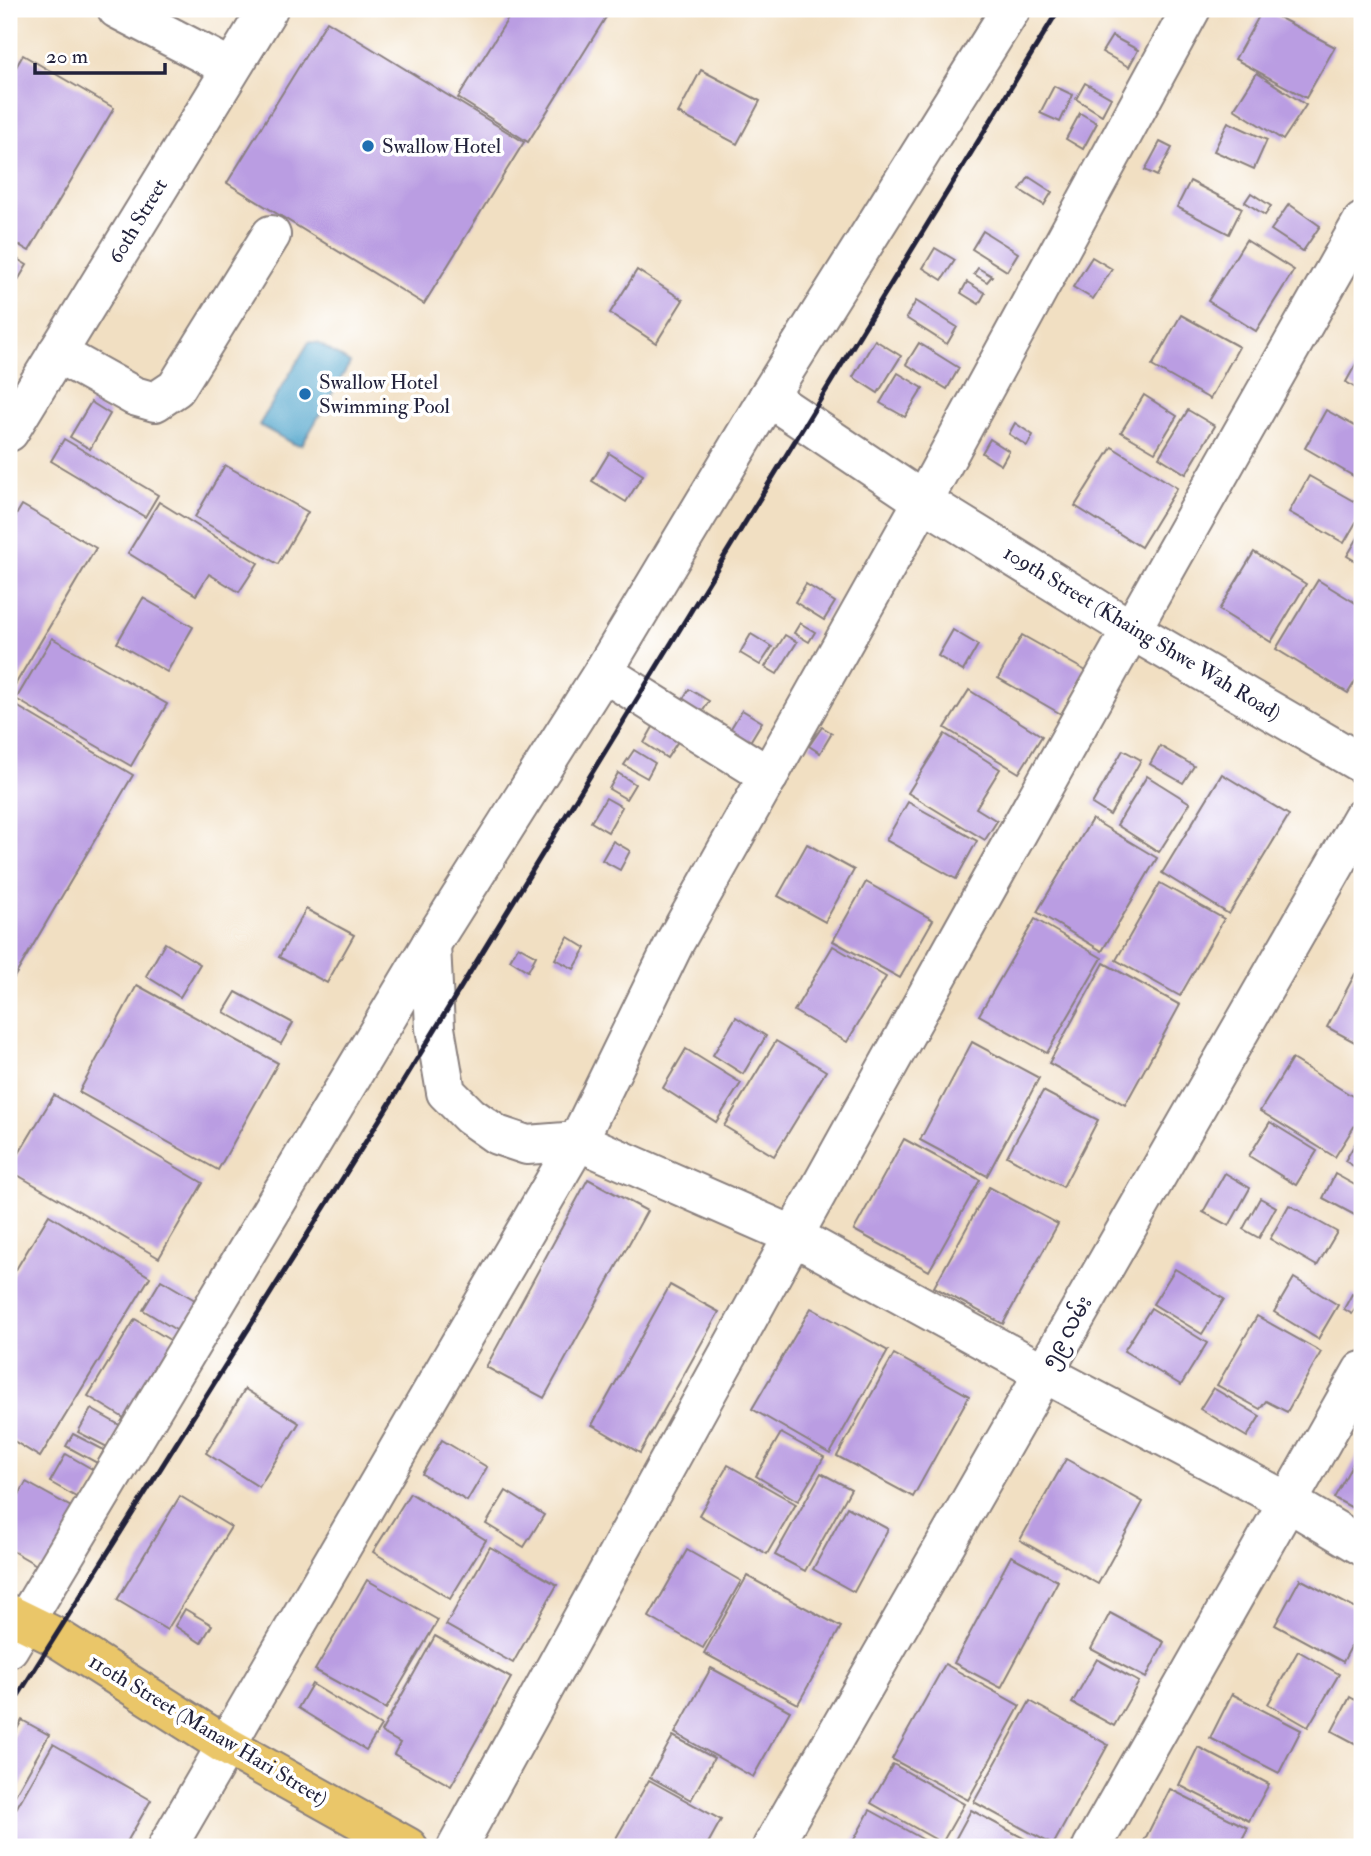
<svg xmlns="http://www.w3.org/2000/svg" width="1371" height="1856" font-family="'IM FELL Double Pica','Noto Sans Myanmar',serif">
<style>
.water{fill:#4fa4cb;stroke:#386383;stroke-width:2}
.building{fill:#ba9de2}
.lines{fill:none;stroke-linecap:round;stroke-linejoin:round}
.minor-casing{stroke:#8a807e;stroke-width:42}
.major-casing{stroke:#8a807e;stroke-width:42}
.minor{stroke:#fff;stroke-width:38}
.major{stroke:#eac669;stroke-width:38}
.rail{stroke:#22223b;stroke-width:5}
.poi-dot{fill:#1f6fb2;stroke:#fff;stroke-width:2.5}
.labels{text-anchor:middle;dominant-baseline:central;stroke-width:7;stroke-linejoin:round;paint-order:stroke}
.poi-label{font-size:21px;fill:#22223b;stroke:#fff;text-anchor:start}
.street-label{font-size:21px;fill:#22223b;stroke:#fff}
</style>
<rect width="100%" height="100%" fill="#fff"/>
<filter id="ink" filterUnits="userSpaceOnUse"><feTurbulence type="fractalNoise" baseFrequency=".0143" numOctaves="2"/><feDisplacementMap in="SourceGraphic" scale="14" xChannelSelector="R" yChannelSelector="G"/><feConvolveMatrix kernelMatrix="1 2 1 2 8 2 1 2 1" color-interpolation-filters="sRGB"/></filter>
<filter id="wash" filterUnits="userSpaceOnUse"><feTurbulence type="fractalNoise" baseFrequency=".00686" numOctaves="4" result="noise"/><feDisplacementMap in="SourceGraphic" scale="28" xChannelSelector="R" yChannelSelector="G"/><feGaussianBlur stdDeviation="1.57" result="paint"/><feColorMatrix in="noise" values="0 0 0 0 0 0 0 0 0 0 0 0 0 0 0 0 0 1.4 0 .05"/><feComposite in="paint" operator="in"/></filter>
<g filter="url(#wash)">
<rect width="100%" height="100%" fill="#f1dfc2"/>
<polygon class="water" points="309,342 318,343 350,363 302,445 294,444 259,425"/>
<g id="blocks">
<g class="building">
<polygon points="514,9 611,9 528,142 458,98"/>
<polygon points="1263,9 1335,47 1306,98 1235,59"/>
<polygon points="327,21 524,142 424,304 227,183"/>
<polygon points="1112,36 1138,50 1129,67 1102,52"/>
<polygon points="23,55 114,108 29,251 9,239 9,79"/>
<polygon points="701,70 760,101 737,144 678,113"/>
<polygon points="1257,73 1306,105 1283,140 1234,109"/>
<polygon points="1085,83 1111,98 1102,115 1076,99"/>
<polygon points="1054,86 1073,95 1060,122 1040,113"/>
<polygon points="1080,113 1097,123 1083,149 1066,139"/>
<polygon points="1228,122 1267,140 1254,169 1214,151"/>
<polygon points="1160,142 1172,148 1157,176 1145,170"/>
<polygon points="1029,177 1052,192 1044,205 1020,190"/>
<polygon points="1190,181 1242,208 1229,234 1177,207"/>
<polygon points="1251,193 1271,206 1265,215 1245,202"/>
<polygon points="1289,204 1320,226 1303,251 1271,230"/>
<polygon points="983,231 1018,253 1007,271 972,249"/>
<polygon points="1246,240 1294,270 1256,331 1208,301"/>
<polygon points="935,248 955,260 942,280 923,268"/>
<polygon points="9,254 27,265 9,295"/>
<polygon points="1092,257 1112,269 1093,299 1073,287"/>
<polygon points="978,268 992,276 987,282 974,274"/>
<polygon points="637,270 683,300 656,343 610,313"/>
<polygon points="967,282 985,293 979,304 961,293"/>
<polygon points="916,301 957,327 947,344 906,318"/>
<polygon points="1181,315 1239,347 1210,399 1152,366"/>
<polygon points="875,340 901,356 878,393 853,377"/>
<polygon points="919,343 959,368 947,389 906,364"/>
<polygon points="1362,353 1362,392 1346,382"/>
<polygon points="898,373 923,388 905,417 880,403"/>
<polygon points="1144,395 1177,416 1155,452 1121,432"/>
<polygon points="91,402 110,414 90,449 70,437"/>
<polygon points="1188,410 1215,426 1186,474 1159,457"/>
<polygon points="1326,410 1362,430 1362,481 1305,448"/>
<polygon points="1015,423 1033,435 1027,446 1009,434"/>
<polygon points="64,439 158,495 145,517 51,461"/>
<polygon points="990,439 1009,451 1001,465 982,453"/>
<polygon points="1112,447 1177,488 1141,547 1075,506"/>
<polygon points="609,453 643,475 626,502 592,481"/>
<polygon points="225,465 308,512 278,564 195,517"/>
<polygon points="1309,476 1362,506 1362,512 1344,543 1289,512"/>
<polygon points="159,502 258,563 239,592 209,574 196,595 128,553"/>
<polygon points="22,505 96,548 9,695 9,527"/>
<polygon points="1362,531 1362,565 1347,556"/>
<polygon points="1254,552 1306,584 1271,642 1219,610"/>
<polygon points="1318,580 1362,607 1362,670 1348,693 1276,649"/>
<polygon points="806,584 835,602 824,620 795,602"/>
<polygon points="143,598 193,627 167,672 117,643"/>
<polygon points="800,623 815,632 809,642 794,633"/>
<polygon points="953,630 978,645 963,671 938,656"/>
<polygon points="751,634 772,647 760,665 740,653"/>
<polygon points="785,635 797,642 777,674 765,667"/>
<polygon points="1022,635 1086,671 1061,714 998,678"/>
<polygon points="52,638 167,704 131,766 16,699"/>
<polygon points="689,689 709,701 698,719 678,707"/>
<polygon points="969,690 1042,736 1019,773 945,728"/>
<polygon points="10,702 133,775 9,986 9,704"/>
<polygon points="742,710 762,722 745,750 725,738"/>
<polygon points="657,720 682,735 667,758 644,743"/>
<polygon points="822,727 832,733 820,753 809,746"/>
<polygon points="945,734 1000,769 976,808 997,821 985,840 908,793"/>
<polygon points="1160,746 1194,766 1183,783 1150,764"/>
<polygon points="634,750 655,763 647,778 624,765"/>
<polygon points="1123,750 1141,760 1110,815 1092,804"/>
<polygon points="618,773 635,784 626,799 609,789"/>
<polygon points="1222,774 1289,815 1229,914 1162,873"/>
<polygon points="1147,776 1190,803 1159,852 1117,825"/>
<polygon points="606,798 622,807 608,832 591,822"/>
<polygon points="908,802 977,841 956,879 886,840"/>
<polygon points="1092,819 1157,858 1102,951 1037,912"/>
<polygon points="613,841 630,851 620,870 602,860"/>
<polygon points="807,844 854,870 825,922 778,896"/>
<polygon points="866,882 933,920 900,978 833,941"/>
<polygon points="1160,883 1224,919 1180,996 1116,960"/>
<polygon points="306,909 354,935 327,983 279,957"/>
<polygon points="1035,919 1102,958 1047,1053 979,1015"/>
<polygon points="568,937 586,948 574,969 555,959"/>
<polygon points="165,943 200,964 180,997 146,976"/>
<polygon points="518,946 536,956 528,971 510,960"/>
<polygon points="833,946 886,977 847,1042 794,1011"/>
<polygon points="1104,963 1180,1005 1125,1105 1049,1063"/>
<polygon points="1355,974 1362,978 1362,1046 1327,1027"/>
<polygon points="137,985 278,1063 218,1170 79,1092"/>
<polygon points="236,992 293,1023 281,1044 224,1012"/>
<polygon points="736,1017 766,1036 743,1074 713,1055"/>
<polygon points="776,1041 826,1071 774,1156 724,1126"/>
<polygon points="972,1042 1039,1078 987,1176 920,1140"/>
<polygon points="686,1049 741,1083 716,1122 663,1088"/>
<polygon points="1292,1059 1362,1102 1362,1114 1335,1157 1260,1111"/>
<polygon points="1043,1091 1098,1120 1063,1187 1007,1156"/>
<polygon points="54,1095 203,1183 159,1258 9,1170"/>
<polygon points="1270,1122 1317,1151 1296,1185 1249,1156"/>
<polygon points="1362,1132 1362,1171 1345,1161"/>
<polygon points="904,1139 980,1180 929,1271 854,1230"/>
<polygon points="1225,1173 1250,1188 1229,1226 1203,1212"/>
<polygon points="1335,1174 1362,1189 1362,1219 1323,1198"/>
<polygon points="588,1179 647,1211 544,1398 486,1367"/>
<polygon points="989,1187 1058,1224 1003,1324 934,1287"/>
<polygon points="1260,1198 1276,1207 1259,1238 1243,1229"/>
<polygon points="1289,1205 1337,1232 1317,1266 1270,1239"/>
<polygon points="49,1215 150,1277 40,1457 9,1438 9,1281"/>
<polygon points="1175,1269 1224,1299 1202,1334 1153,1304"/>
<polygon points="1294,1278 1338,1305 1318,1339 1274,1312"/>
<polygon points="161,1280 200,1303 181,1333 143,1310"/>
<polygon points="670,1285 719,1312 640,1453 592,1425"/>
<polygon points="1352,1294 1361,1300 1352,1314 1344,1309"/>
<polygon points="811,1308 888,1351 830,1454 752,1409"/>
<polygon points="1151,1308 1207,1343 1181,1385 1124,1351"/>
<polygon points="1257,1316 1321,1352 1287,1412 1266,1401 1260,1409 1217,1385"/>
<polygon points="135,1319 175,1343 127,1420 88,1396"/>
<polygon points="894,1354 969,1396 913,1497 837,1456"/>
<polygon points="1213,1388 1260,1416 1247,1437 1200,1409"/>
<polygon points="245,1389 299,1423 259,1487 206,1453"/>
<polygon points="91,1409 121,1426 109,1448 78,1432"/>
<polygon points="781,1433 824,1457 798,1501 756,1476"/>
<polygon points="73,1434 104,1450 97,1463 66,1446"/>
<polygon points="442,1440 487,1467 467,1501 422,1474"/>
<polygon points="1362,1447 1362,1513 1334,1498"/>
<polygon points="66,1454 99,1473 83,1501 50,1482"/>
<polygon points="1066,1459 1143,1502 1098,1584 1020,1540"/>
<polygon points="728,1465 796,1504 767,1554 699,1515"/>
<polygon points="821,1473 851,1489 805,1571 775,1555"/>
<polygon points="26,1482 80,1512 47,1571 9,1549 9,1513"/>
<polygon points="506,1491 544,1515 524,1547 486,1524"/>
<polygon points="410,1493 486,1540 450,1599 373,1552"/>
<polygon points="180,1496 231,1527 167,1630 117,1600"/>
<polygon points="847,1507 888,1529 854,1592 813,1569"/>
<polygon points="490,1547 557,1585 513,1663 446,1625"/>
<polygon points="687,1550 741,1581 703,1648 649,1617"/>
<polygon points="1011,1556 1058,1581 1001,1688 954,1663"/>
<polygon points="747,1576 841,1627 798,1704 704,1653"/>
<polygon points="1300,1579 1362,1612 1362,1626 1343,1662 1275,1625"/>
<polygon points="367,1580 438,1620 386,1709 315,1670"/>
<polygon points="185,1609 212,1625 201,1643 175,1626"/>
<polygon points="1110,1613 1164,1642 1146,1678 1091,1649"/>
<polygon points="435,1636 511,1678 451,1786 394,1754 400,1743 381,1732"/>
<polygon points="1298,1651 1339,1674 1308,1727 1268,1704"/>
<polygon points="1097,1659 1139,1682 1114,1726 1072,1703"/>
<polygon points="945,1664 1020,1706 968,1800 892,1759"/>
<polygon points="711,1668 790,1711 753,1777 675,1733"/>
<polygon points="312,1684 381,1726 366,1750 298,1708"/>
<polygon points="1232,1694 1301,1730 1279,1773 1210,1738"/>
<polygon points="1350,1697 1362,1704 1362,1747 1332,1731"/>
<polygon points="1030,1701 1108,1745 1053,1845 974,1802"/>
<polygon points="22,1720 49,1735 9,1806 9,1744"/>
<polygon points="673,1736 714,1758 691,1800 650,1777"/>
<polygon points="53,1744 151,1800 124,1847 9,1847 9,1821"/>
<polygon points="1198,1747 1269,1784 1249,1821 1179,1785"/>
<polygon points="893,1764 964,1804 942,1843 871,1803"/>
<polygon points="649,1780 721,1820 706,1847 611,1847"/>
<polygon points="1170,1789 1248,1828 1238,1847 1141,1847"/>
<polygon points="870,1810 926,1841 922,1847 850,1847"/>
<polygon points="971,1810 1040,1847 951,1847"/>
</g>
</g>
</g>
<g filter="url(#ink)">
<use href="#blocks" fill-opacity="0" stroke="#8a807e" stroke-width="2"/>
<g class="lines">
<defs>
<g id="minor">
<polyline points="117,9 231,68"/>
<polyline points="57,353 134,396 155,402 176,388 271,235"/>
<polyline points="768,397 923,501 1130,629 1362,764"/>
<polyline points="9,432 268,9"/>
<polyline points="603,672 769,776"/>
<polyline points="431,944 435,1028 446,1092 470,1116 497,1135 527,1145 578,1141 792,1235 1044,1373 1288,1502 1362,1546"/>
<polyline points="9,1648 431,944 603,672 768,397 1011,9"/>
<polyline points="167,1847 578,1141 675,942 923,501 1191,9"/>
<path d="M457 1847C755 1303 1055 761 1362 222"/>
<polyline points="772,1847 1362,818"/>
<polyline points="1092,1847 1362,1371"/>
</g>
<polyline id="major" points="9,1614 54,1636 225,1745 408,1847"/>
</defs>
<use href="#minor" class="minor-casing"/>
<use href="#major" class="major-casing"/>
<use href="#minor" class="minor"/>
<use href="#major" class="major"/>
<polyline class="rail" points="9,1710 395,1095 1059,9"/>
</g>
</g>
<g class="poi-dot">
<circle cx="368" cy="146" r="7"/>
<circle cx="305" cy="394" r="7"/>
</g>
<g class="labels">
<g class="poi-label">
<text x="382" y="146">Swallow Hotel</text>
<text x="319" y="382">Swallow Hotel<tspan x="319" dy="24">Swimming Pool</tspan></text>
</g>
<g class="street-label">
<text transform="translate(138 221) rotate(-59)">60th Street</text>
<text transform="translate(1142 633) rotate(31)">109th Street (Khaing Shwe Wah Road)</text>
<text transform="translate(1067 1332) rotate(-60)">၅၉ လမ်း</text>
<text transform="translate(208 1730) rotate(31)">110th Street (Manaw Hari Street)</text>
</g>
</g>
<rect width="1371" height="1856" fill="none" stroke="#fff" stroke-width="35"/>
<path d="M35 63v10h130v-10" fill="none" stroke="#22223b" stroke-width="3.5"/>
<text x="46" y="63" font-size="21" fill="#22223b" stroke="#ffffff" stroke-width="5" paint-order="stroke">20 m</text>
</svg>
